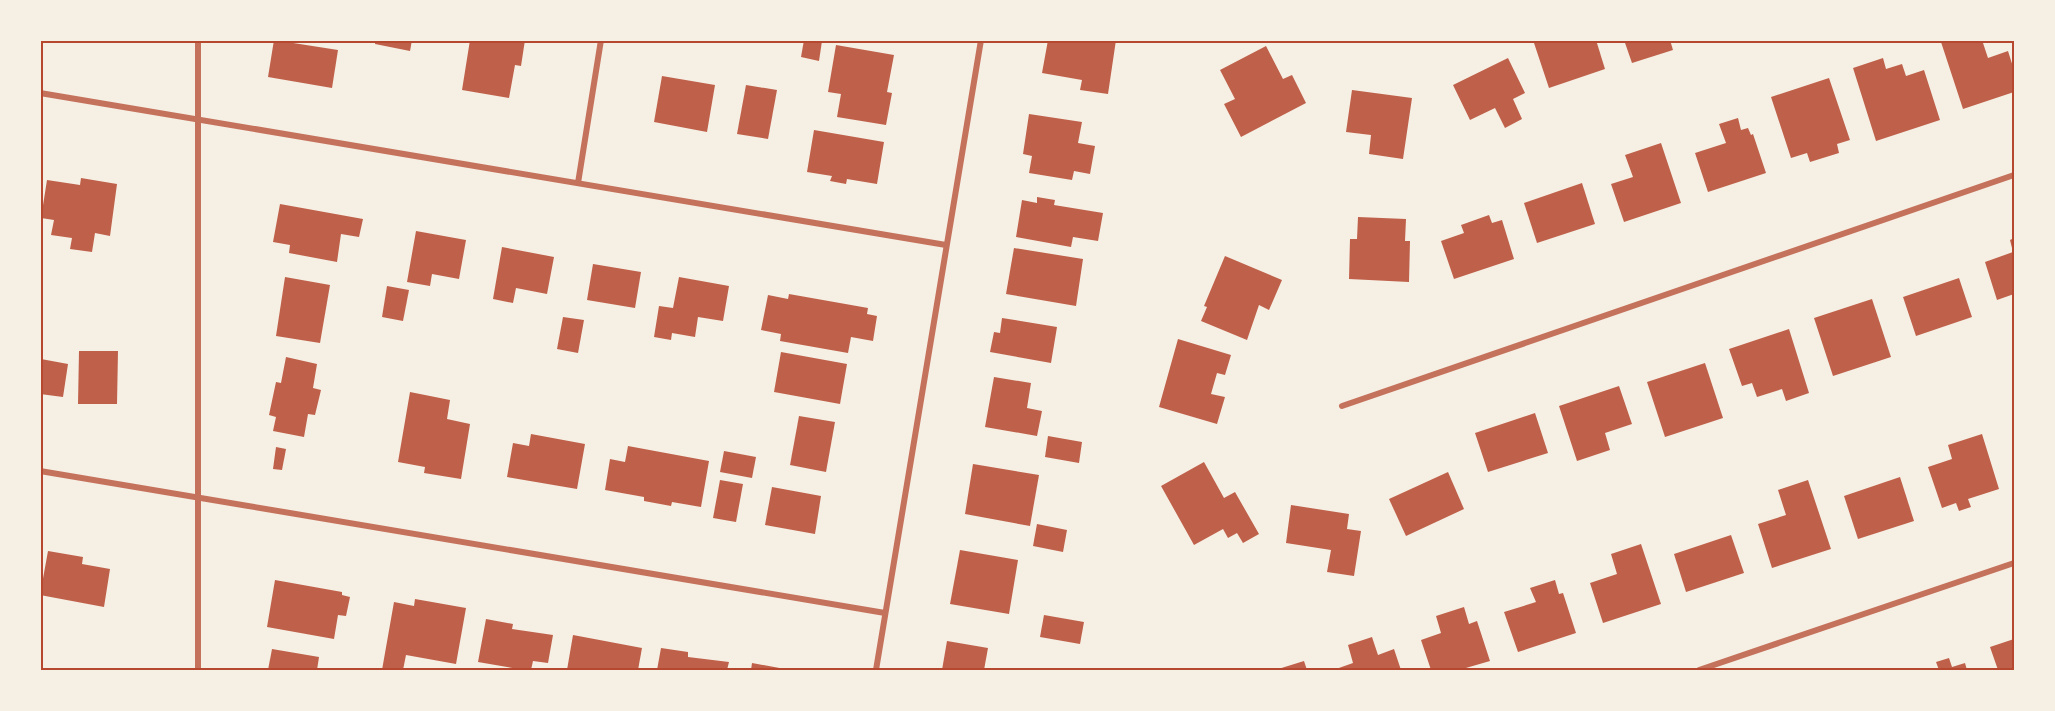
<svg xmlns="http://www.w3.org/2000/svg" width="2055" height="711" font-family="Arial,sans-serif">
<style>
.building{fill:#bf614a}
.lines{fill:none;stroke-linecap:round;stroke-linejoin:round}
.minor{stroke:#c5725c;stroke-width:6}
.neatline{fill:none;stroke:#b5482f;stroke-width:2}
</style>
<rect width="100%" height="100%" fill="#f6efe4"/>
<g class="building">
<polygon points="274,40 338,50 332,88 268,77"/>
<polygon points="375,40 412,40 410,51 375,44"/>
<polygon points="470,40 525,40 521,66 515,65 509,98 462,90"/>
<polygon points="804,40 822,41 819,61 801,57"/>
<polygon points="1048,40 1116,40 1108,94 1080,90 1082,80 1042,73"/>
<polygon points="1533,40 1596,40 1605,69 1549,88"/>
<polygon points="1624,40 1670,40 1673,50 1632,63"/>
<polygon points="1947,40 1982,40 1988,58 2008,51 2014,70 2014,92 1963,109 1941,42"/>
<polygon points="836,45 894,55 887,92 892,93 886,125 837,117 841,94 828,92"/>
<polygon points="1266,46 1283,79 1292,75 1306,103 1241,137 1224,104 1235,99 1220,70"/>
<polygon points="1508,58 1525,93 1513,99 1522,119 1505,128 1495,108 1470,120 1453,85"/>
<polygon points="1883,58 1886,69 1902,64 1906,76 1924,70 1940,120 1876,141 1853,68"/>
<polygon points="662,76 715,85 707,132 654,122"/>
<polygon points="1829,78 1850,140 1837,144 1839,153 1810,162 1807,153 1791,158 1771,97"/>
<polygon points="746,85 777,90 768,139 737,134"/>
<polygon points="1352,90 1412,98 1403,159 1369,154 1371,135 1346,132"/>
<polygon points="1029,114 1082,122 1078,143 1095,146 1090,174 1074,171 1072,180 1029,173 1032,156 1023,154"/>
<polygon points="1738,118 1741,130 1748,128 1751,135 1753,134 1766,173 1708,192 1695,153 1726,143 1719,124"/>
<polygon points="814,130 884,142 877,184 847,179 846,184 830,181 832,176 807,172"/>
<polygon points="1661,143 1681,203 1624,222 1611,184 1633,177 1625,155"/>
<polygon points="81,178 117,184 110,236 95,233 92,252 70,249 72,238 51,235 54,220 41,218 47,180 80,185"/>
<polygon points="1582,183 1595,224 1537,243 1524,203"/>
<polygon points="1037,197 1055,200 1054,205 1103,213 1098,241 1073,237 1071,247 1016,237 1022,200 1037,203"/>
<polygon points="280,204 363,219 359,237 341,234 337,262 289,253 290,245 273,242"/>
<polygon points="1489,215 1492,223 1502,220 1514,259 1454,279 1441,241 1464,233 1461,225"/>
<polygon points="1358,217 1406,219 1405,241 1410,241 1409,282 1349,279 1350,239 1357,239"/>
<polygon points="416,231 466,240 459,279 432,274 430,286 407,282"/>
<polygon points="2014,238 2014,294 1997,300 1985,262 2013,252 2010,240"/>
<polygon points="502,247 554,257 547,294 516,288 513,303 493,299"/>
<polygon points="1014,248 1083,259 1076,306 1006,294"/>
<polygon points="1225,256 1282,280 1269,310 1259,305 1247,340 1201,321 1207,307 1204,306"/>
<polygon points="593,264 641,272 635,308 587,300"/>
<polygon points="285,277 330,285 320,343 276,336"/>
<polygon points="679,277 729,286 723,321 698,317 695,337 672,333 671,340 654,337 659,306 673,308"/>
<polygon points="1959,278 1972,317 1916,336 1903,297"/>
<polygon points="387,286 409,290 403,321 382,317"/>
<polygon points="789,294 868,308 867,314 877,316 873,341 851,337 848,353 780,341 781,334 761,330 768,295 788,299"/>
<polygon points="1872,299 1891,357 1833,376 1814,318"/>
<polygon points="563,317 584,320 578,353 557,349"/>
<polygon points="1002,318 1057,327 1051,363 990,352 994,332 1000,333"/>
<polygon points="1789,329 1809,393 1786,401 1782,389 1757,397 1752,383 1742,386 1729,349"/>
<polygon points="1178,339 1231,355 1225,375 1217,373 1211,394 1225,397 1217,424 1159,407"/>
<polygon points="79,351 118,351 117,404 78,404"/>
<polygon points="781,352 847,364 840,404 774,392"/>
<polygon points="286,357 317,364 313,388 321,390 315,415 308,414 304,437 273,431 276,417 269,415 276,382 281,383"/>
<polygon points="41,359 68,364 63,397 40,394"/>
<polygon points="1705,363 1723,418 1665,437 1647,382"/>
<polygon points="994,377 1031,383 1027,408 1042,411 1037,436 985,427"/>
<polygon points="1619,386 1632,424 1605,433 1610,450 1577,461 1559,406"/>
<polygon points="410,392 450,400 447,419 470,424 461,479 424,473 425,467 398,462"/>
<polygon points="1535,413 1548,453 1488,472 1475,433"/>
<polygon points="799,416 835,422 826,472 790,465"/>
<polygon points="531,434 585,444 577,489 507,477 513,443 529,446"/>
<polygon points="1982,434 1999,489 1968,499 1971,507 1959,511 1956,503 1942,508 1928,467 1952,459 1948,445"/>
<polygon points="1048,436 1082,442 1079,463 1045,457"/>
<polygon points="628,446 709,461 701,507 672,502 671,506 644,501 644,497 605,490 610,459 625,462"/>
<polygon points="276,447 286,449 282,470 273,469"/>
<polygon points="724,451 756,457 752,478 720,472"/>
<polygon points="1204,462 1224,498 1235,492 1259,534 1243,543 1237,533 1228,538 1223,529 1194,545 1161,486"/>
<polygon points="973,464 1039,475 1030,526 965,514"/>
<polygon points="1448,472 1464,509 1406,536 1389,499"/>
<polygon points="1900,477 1914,521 1858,539 1844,496"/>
<polygon points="720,480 743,484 736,522 713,518"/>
<polygon points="1808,480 1831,549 1772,568 1758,524 1786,515 1778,490"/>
<polygon points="772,487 821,496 815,534 765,525"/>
<polygon points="1291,505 1349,514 1347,529 1361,531 1354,576 1327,572 1331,550 1286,543"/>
<polygon points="1037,524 1067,530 1063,552 1033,546"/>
<polygon points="1731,535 1744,573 1686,592 1674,554"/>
<polygon points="1641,544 1661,604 1603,623 1590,583 1617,574 1611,554"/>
<polygon points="960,550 1018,560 1009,614 950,604"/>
<polygon points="48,551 83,557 82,564 110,569 104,607 40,595"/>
<polygon points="275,580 342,592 342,595 350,597 346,616 338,615 334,639 267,627"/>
<polygon points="1555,580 1559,594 1563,593 1576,633 1518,652 1504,612 1536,602 1530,588"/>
<polygon points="415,599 466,608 456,664 406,655 403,670 382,670 394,602 414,606"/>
<polygon points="1464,607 1469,624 1477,621 1490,661 1459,670 1431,670 1421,640 1441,633 1436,616"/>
<polygon points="1044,615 1084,622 1080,644 1040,637"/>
<polygon points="486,619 513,624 512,629 553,635 548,663 533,661 531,670 524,670 478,662"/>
<polygon points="573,635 642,648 638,670 567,670"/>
<polygon points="1372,637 1378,655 1394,649 1401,670 1337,670 1336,669 1353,663 1348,645"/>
<polygon points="2014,639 2014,670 1998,670 1990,647"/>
<polygon points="947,641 988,648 984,670 942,670"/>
<polygon points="661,648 688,652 688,657 729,662 727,670 657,670"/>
<polygon points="272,649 319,657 317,670 268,670"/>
<polygon points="1949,658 1952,667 1965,663 1967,670 1939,670 1936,662"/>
<polygon points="1304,661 1307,670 1275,670"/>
<polygon points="752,663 785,669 785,670 751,670"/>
</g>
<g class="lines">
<g class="minor">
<polyline points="198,40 198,670"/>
<polyline points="40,93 946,245"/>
<polyline points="578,183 601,40"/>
<polyline points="1342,406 2014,175"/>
<polyline points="40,471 885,613"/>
<polyline points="876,670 981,40"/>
<polyline points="1699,670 2014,563"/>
</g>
</g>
<rect width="2055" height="711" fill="none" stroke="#f6efe4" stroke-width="84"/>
<rect x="42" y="42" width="1971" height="627" class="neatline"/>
</svg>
